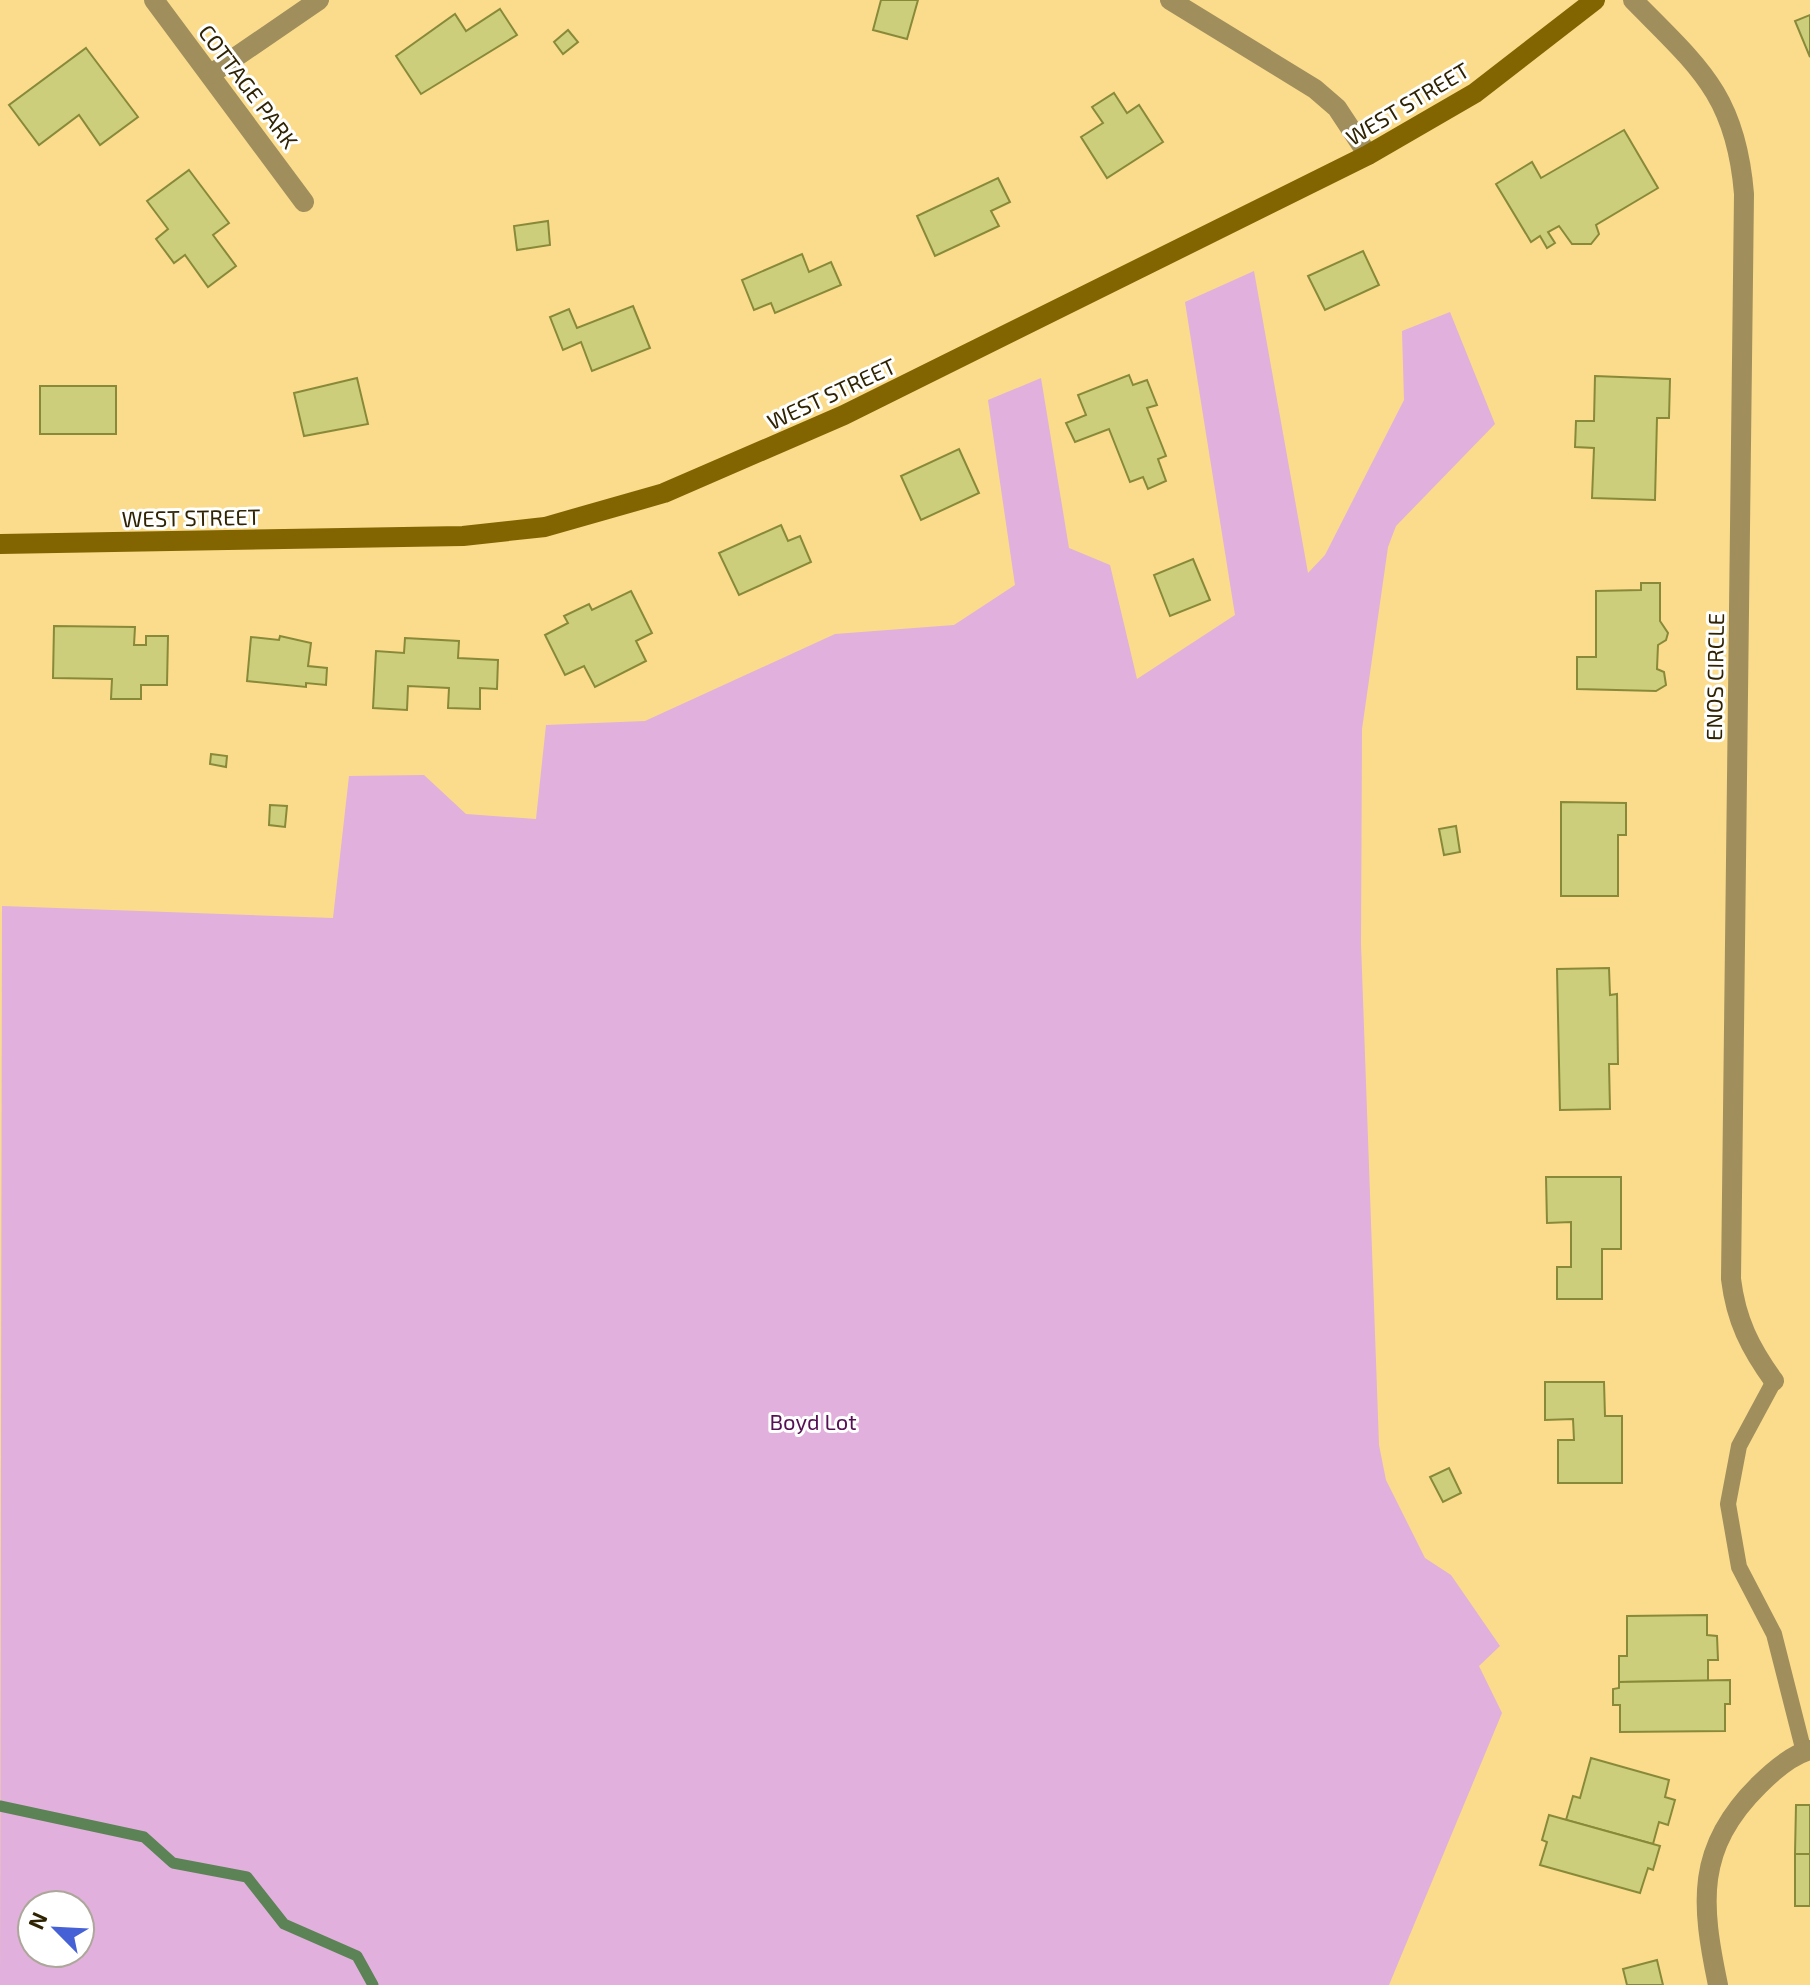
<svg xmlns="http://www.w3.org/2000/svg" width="1810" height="1985" font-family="'Exo 2',sans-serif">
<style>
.green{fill:#e1b0dc;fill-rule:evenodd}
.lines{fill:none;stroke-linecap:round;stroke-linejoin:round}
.stream{stroke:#5b8356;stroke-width:11}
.building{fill:#ccce7c;stroke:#898a39;stroke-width:2}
.service{stroke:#a08e5c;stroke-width:16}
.minor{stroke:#a08e5c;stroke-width:20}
.secondary{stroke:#826500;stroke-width:20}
.labels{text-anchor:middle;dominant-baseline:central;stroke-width:6;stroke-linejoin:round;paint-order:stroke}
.street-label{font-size:22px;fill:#2f2302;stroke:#fff}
.park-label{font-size:22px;fill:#551153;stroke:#fff}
</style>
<rect width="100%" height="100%" fill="#fadc8c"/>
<path class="green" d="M1254 271 1308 573 1325 555 1404 400 1402 331 1450 312 1495 424 1396 526 1388 547 1362 729 1361 944 1379 1445 1386 1480 1425 1558 1451 1575 1500 1646 1479 1666 1502 1713 1389 1985H0L2 906 333 918 349 776 424 775 466 814 536 819 546 725 645 721 835 634 954 625 1015 585 988 400 1041 378 1069 548 1110 565 1137 679 1235 615 1185 302ZM80 1905V1953H32V1905Z"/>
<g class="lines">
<polyline class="stream" points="0,1806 144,1837 173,1863 247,1877 284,1924 357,1956 373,1985"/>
</g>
<g class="building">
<polygon points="881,0 918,0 907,39 873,30"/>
<polygon points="500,9 517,35 421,94 396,56 455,14 466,31"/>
<polygon points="1810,15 1810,57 1795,21"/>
<polygon points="568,30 578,42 563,54 554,42"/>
<polygon points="86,48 138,117 100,145 79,115 39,145 9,105"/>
<polygon points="1114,93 1127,113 1139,105 1163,142 1107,178 1081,137 1103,123 1092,107"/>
<polygon points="1624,130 1658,188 1596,225 1599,234 1591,244 1572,244 1559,226 1548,232 1555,243 1547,248 1540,236 1531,242 1496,184 1532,162 1541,178"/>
<polygon points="189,170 229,223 213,235 236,266 208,287 185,255 174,263 156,239 168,229 147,201"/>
<polygon points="998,178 1010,202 991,211 999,226 935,256 917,216"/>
<polygon points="548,221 550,245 517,250 514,226"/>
<polygon points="1363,251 1379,285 1325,310 1308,276"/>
<polygon points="802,254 809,272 831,262 841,285 775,313 771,303 754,310 742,280"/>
<polygon points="633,306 650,348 592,371 581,342 563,350 550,317 569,309 577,328"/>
<polygon points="1129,375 1133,385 1147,380 1157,405 1147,408 1166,456 1158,459 1166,481 1148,489 1143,477 1130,482 1109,429 1075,442 1066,423 1086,415 1078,395"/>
<polygon points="1595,376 1670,379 1669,418 1657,418 1655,500 1592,498 1594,448 1575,447 1576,421 1594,421"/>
<polygon points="357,378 368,424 304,436 294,393"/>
<rect x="40" y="386" width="76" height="48"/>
<polygon points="959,449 979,493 921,520 901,476"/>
<polygon points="781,525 788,541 800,536 811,562 739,595 719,553"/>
<polygon points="1193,559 1210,600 1170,616 1154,575"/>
<polygon points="1641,583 1660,583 1660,621 1668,633 1666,640 1658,645 1657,669 1664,672 1666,685 1656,691 1577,689 1577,657 1596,657 1596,591 1641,590"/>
<polygon points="631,591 652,633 636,641 646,661 595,687 584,666 565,675 545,635 568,623 564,616 589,604 592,610"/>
<polygon points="54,626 135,627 134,645 146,645 146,636 168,636 167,685 141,685 141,699 111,699 112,679 53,678"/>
<polygon points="280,636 311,643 308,666 327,668 326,685 306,683 306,687 247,681 251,637 279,640"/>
<polygon points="405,638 459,641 458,658 498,660 497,689 480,688 480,709 448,708 449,688 408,686 407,710 373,708 376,651 404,653"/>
<polygon points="211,754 227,756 226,767 210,764"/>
<polygon points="1561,802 1626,803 1626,835 1618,835 1618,896 1561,896"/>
<polygon points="270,805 287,806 285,827 269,825"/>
<polygon points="1456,826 1460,852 1444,855 1439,829"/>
<polygon points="1609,968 1610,995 1617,994 1618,1064 1609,1064 1610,1109 1560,1110 1557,969"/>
<polygon points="1546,1177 1621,1177 1621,1249 1602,1249 1602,1299 1557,1299 1557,1267 1571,1267 1571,1222 1547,1223"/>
<polygon points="1545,1382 1604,1382 1605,1416 1622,1416 1622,1483 1558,1483 1558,1440 1574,1440 1573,1419 1545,1420"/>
<polygon points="1449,1468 1461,1493 1443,1502 1430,1477"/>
<polygon points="1707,1615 1707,1635 1717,1636 1718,1660 1708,1660 1708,1681 1619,1682 1619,1656 1627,1656 1627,1616"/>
<polygon points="1730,1680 1730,1704 1725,1704 1725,1731 1620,1732 1620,1705 1613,1705 1613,1689 1619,1688 1619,1682"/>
<polygon points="1591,1758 1669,1780 1665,1797 1675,1800 1668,1825 1659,1822 1653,1844 1566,1820 1573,1796 1580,1798"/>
<polygon points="1796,1805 1810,1805 1810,1854 1795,1854"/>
<polygon points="1549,1815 1660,1846 1653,1870 1648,1868 1640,1893 1540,1865 1547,1842 1542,1840"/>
<rect x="1795" y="1854" width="15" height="52"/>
<polygon points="1657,1960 1663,1985 1627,1985 1623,1969"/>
</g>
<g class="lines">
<polyline class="service" points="1774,1381 1739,1446 1728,1504 1739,1567 1774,1634 1804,1752"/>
<g class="minor">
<polyline points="154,0 304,202"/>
<polyline points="1170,0 1315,89 1337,108 1368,155"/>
<path d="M1633 0C1699 67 1736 95 1744 194L1731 1279C1736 1320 1750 1348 1774 1381"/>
<polyline points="211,74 319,0"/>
<path d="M1718 1985C1701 1904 1695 1848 1759 1785 1773 1771 1791 1755 1810 1750"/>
</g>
<polyline class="secondary" points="0,544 463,536 545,527 664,493 844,415 1368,155 1475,93 1595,0"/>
</g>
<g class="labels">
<g class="street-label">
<text transform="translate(249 86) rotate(53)">COTTAGE PARK</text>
<text transform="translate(1407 103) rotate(-31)">WEST STREET</text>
<text transform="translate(831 393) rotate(-25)">WEST STREET</text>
<text transform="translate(191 517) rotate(-1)">WEST STREET</text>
<text transform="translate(1714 677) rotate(-89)">ENOS CIRCLE</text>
</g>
<g class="park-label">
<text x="813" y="1421">Boyd Lot</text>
</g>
</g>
<g transform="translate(56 1929) rotate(294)"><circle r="38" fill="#ffffff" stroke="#aca79a" stroke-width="2"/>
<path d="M0-6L14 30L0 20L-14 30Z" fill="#4661d5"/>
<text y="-12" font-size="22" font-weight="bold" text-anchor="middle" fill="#2f2302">N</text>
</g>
</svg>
